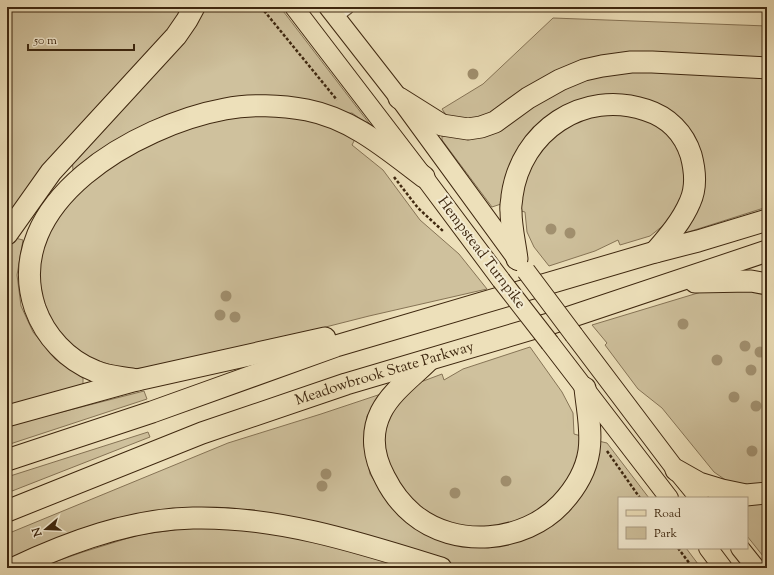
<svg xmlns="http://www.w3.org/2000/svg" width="774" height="575" font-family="'Sorts Mill Goudy',serif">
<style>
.green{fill:#cfc19d;stroke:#867456}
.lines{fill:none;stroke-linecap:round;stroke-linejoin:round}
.minor-casing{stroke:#6a553a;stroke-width:16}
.major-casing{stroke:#3e270f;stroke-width:20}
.highway-casing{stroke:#3e270f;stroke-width:23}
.path{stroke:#3e270f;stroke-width:2.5;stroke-dasharray:3 2;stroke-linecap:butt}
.minor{stroke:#f3ebd2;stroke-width:14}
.major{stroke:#ede0ba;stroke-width:18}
.highway{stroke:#ede0ba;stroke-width:21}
.major-bridge-casing{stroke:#3e270f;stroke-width:20;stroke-linecap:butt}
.major-bridge{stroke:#ede0ba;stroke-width:18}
.tree{fill:#a1906f}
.labels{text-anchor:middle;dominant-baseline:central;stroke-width:4;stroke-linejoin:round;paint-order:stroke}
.street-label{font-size:15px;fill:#3e270f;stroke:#f3ebd2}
</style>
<rect width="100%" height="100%" fill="#ede0ba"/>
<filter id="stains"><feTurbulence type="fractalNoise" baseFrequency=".005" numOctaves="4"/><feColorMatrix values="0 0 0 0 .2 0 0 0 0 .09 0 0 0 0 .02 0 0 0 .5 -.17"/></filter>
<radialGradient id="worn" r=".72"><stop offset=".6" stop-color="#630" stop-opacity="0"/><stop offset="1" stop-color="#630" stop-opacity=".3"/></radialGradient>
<g class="green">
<polygon points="7,7 182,7 174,22 151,49 7,218"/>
<polygon points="203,7 280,7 372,127 352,113 342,114 220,101 157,119 96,153 73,170 72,158"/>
<polygon points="553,18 767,26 767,62 623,56 488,118 463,123 446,115 442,109 483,84"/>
<polygon points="620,70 767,75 767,207 682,234 692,214 677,121 567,109 504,203 492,207 442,140 442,136 450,136 588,75"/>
<polygon points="612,110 645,117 670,133 685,162 686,193 674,217 650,236 620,245 618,240 595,251 549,266 534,247 527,232 525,212 517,210 519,183 555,130"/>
<polygon points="276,114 314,120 356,137 352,145 383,170 420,220 459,254 487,289 369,316 168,367 124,369 83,356 55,332 40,301 36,272 46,233 82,187 112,162 196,124 238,115"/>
<polygon points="15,238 23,240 17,275 21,306 33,332 55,359 83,378 83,385 7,408 7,249"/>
<polygon points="711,289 767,290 767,487 726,486 727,481 714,472 662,408 638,389 605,345 607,343 592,325"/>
<polygon points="530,347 562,392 573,413 574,434 581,436 577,465 559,498 516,527 451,528 421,513 384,464 381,432 391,403 418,383 442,374 444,380 463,369"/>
<polygon points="144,391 147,399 7,445 7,426"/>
<polygon points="384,393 367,416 364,445 370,474 390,506 418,530 453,544 488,548 516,542 545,528 594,440 607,443 649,498 619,498 619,548 686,548 701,568 460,568 358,536 244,513 62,537 7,560 7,534 228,443 321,414"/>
<polygon points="148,432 150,437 7,493 7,477"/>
<polygon points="747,501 767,502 767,561 747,536"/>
<polygon points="195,527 250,528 306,538 412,568 37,568 83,552 138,535"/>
</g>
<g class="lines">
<defs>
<polyline id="minor" points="335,16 347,7"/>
<g id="major">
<polyline points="294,7 424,177 501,280"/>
<polyline points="328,7 399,98 518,261"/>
<polyline points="574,335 676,470 699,498"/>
<polyline points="550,343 669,498"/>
<polyline points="708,548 723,568"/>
<polyline points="740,548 756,568"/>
</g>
<g id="highway">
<polyline points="399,98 442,125 468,129 481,127 495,122 528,98 560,80 584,70 602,66 631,62 652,62 767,68"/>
<polyline points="7,234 51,172 176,36 187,20 194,7"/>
<path d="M517 259C515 243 511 227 511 211 510 206 512 201 512 196 521 131 583 89 646 110 668 117 684 133 691 155 695 170 697 187 690 202 682 221 668 237 655 252"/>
<polyline points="695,282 751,281 767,284"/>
<path d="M428 361C412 377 391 392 381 412 370 434 374 458 385 478 392 492 401 504 413 514 455 549 524 543 561 504 575 489 586 471 589 451 592 430 587 409 585 388"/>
<path d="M137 380C124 377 107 377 95 371 67 360 45 336 35 308 0 202 138 125 225 109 250 104 281 105 307 110 353 119 388 150 424 177"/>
<polyline points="7,416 137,380 325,338"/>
<polyline points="7,460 152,412 336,346 655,252 698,241 767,220"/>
<polyline points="676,470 699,483 722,490 746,495 767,493"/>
<path id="s1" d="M7 511 202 433 346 384 552 323 767 251"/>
<path d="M14 568C69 542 131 519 193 518 278 516 361 543 441 568"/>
</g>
</defs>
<use href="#minor" class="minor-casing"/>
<use href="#major" class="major-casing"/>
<use href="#highway" class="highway-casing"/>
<g class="path">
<polyline points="261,7 337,100"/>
<polyline points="394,177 418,208 444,232"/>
<polyline points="607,451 640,498"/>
<polyline points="678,548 693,568"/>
</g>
<use href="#minor" class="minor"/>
<use href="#major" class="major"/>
<use href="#highway" class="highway"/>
<defs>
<g id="major-bridge">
<polyline points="526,271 574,335"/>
<polyline points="501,280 550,343"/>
</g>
</defs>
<use href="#major-bridge" class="major-bridge-casing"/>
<use href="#major-bridge" class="major-bridge"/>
</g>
<g class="tree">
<circle cx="473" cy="74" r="5.5"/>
<circle cx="551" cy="229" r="5.5"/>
<circle cx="570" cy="233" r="5.5"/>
<circle cx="226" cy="296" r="5.5"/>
<circle cx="220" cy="315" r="5.5"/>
<circle cx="235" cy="317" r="5.5"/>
<circle cx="683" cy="324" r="5.5"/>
<circle cx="745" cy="346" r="5.5"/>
<circle cx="760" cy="352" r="5.5"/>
<circle cx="717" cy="360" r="5.5"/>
<circle cx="751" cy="370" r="5.5"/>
<circle cx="734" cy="397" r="5.5"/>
<circle cx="756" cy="406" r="5.5"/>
<circle cx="752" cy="451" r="5.5"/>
<circle cx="326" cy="474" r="5.5"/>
<circle cx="506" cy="481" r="5.5"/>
<circle cx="322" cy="486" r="5.5"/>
<circle cx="455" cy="493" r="5.5"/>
</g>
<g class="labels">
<g class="street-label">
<text transform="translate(481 253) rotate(53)">Hempstead Turnpike</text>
<text stroke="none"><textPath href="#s1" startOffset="402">Meadowbrook State Parkway</textPath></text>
</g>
</g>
<rect width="774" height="575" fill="none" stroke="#ede0ba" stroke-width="24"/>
<rect x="8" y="8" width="758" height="559" fill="none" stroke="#3e270f" stroke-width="2"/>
<rect x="12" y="12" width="750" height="551" fill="none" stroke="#3e270f"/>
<rect x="618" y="497" width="130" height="52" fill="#f3ebd2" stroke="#ab9d84"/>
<rect x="626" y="510" width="20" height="6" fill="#ede0ba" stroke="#ab9d84"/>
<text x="654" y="517" font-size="12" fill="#3e270f">Road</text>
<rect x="626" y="527" width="20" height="12" fill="#cfc19d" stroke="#ab9d84"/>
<text x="654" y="537" font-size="12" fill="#3e270f">Park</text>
<g transform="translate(46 529) rotate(251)" stroke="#f3ebd2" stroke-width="3" paint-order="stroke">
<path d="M0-3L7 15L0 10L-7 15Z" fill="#3e270f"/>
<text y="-6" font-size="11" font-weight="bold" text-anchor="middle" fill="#3e270f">N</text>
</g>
<path d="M28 44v6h106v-6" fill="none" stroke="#3e270f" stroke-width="2"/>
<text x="34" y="44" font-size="12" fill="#3e270f" stroke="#f3ebd2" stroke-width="3" paint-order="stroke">50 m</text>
<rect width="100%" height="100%" filter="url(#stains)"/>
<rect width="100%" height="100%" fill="url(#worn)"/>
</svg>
